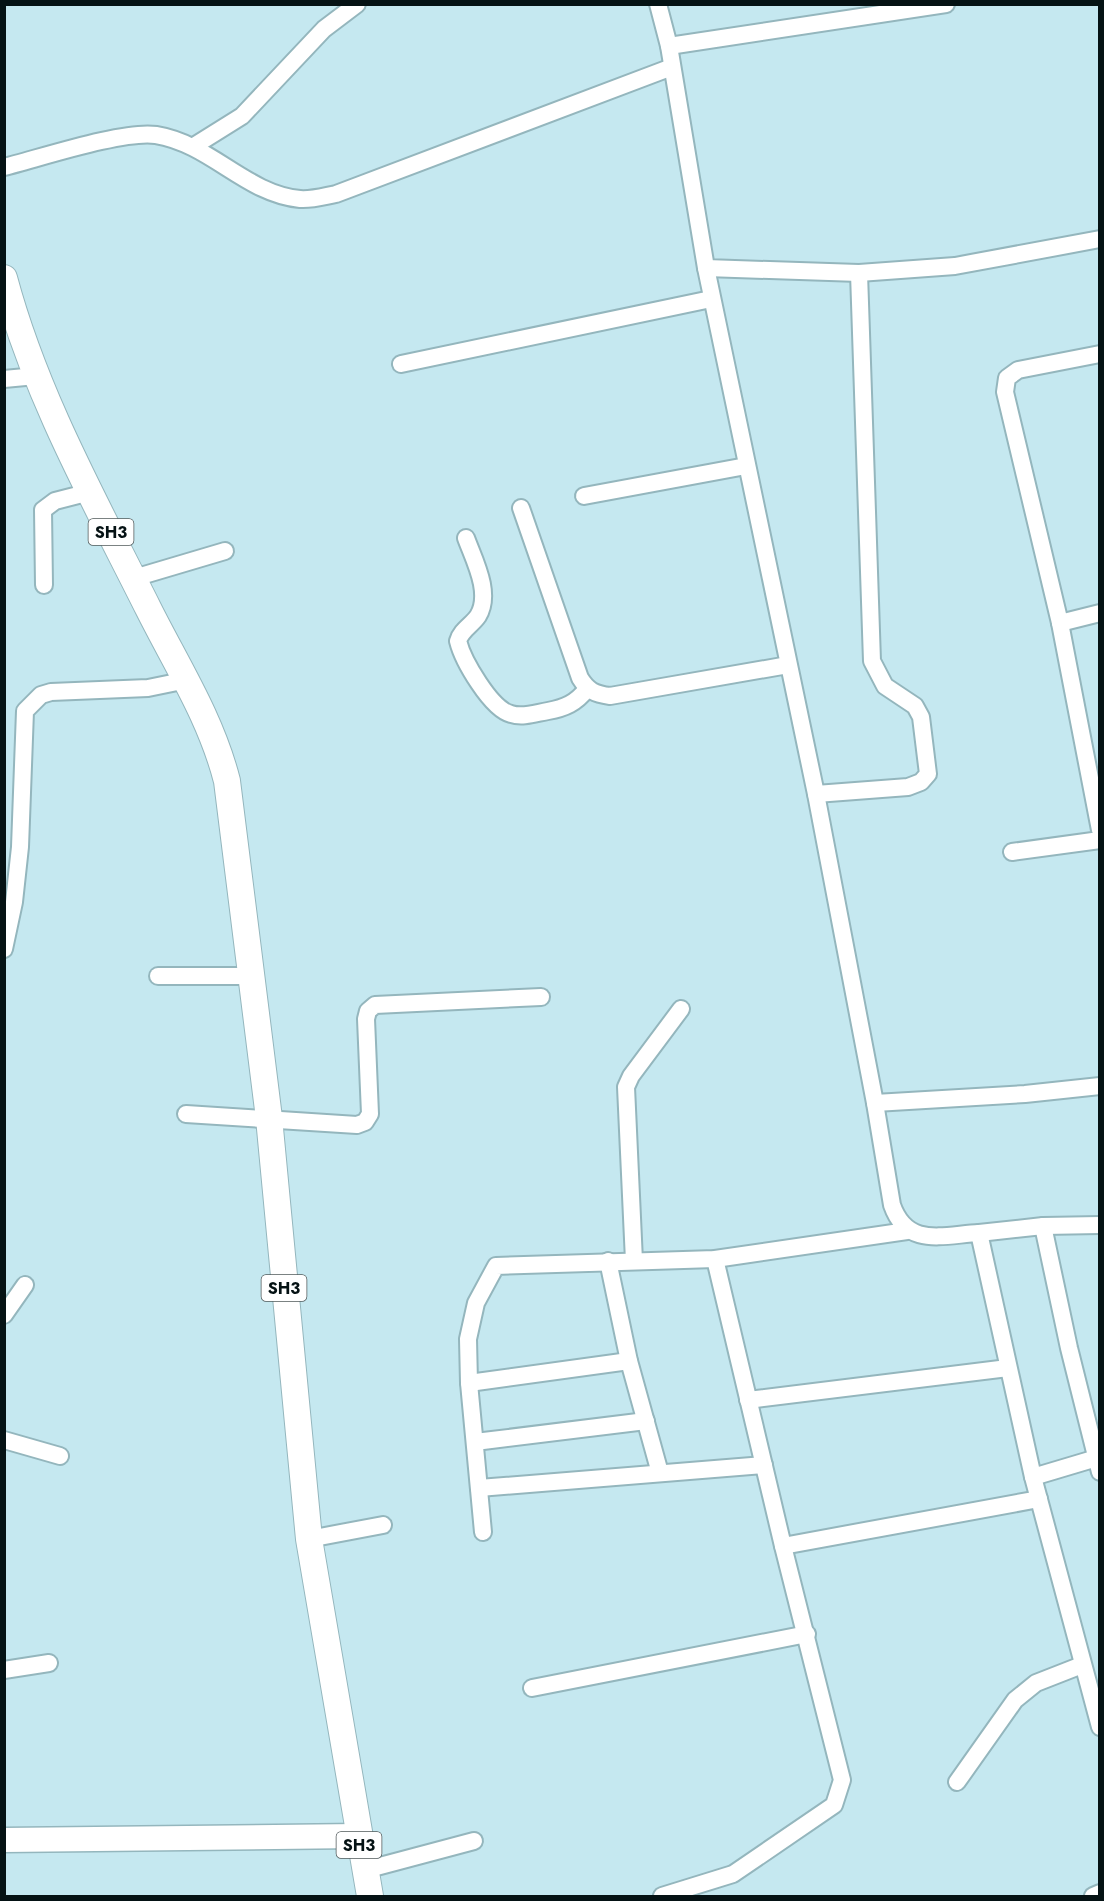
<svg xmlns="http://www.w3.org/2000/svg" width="1104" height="1901" font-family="Jost,sans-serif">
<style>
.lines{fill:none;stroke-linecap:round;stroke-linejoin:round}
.street-casing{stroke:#94b6bd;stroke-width:20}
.secondary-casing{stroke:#94b6bd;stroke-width:27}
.primary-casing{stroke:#94b6bd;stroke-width:28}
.street{stroke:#fff;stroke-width:16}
.secondary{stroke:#fff;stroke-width:24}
.primary{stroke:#fff;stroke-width:26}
.labels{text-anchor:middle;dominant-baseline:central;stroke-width:5;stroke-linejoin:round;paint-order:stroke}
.shield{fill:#fff;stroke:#50595a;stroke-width:1.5}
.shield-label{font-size:16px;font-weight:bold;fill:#051214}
</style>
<rect width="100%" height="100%" fill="#c5e8f0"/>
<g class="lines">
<defs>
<g id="street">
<polyline points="658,4 669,46 706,268 859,273 955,266 1100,239"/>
<polyline points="669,46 946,4"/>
<polyline points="194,146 242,116 324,29 357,4"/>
<path d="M4 167C40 158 124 130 156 135 211 144 246 194 300 199 312 200 325 196 336 194L672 67"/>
<path d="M706 268 816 794 875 1103 892 1205C907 1248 942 1235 979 1233L1033 1477 1100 1727"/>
<polyline points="1100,354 1018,370 1007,378 1005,392 1060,623 1100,830"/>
<polyline points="401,364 711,299"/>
<polyline points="4,379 36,376"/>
<polyline points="584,496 746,466"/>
<path d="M521 508 580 678C588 691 595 694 610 696L788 665"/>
<path d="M466 538C474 560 492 593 478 616 472 625 461 630 458 641 463 661 491 709 511 714 523 718 536 713 548 711 565 708 576 703 587 689"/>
<polyline points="134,578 225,551"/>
<polyline points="44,585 43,510 55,501 90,492"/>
<polyline points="1060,623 1100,613"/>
<polyline points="816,794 908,787 921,782 928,774 921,717 915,706 885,686 872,661 859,273"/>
<polyline points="1012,852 1100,840"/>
<polyline points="4,949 14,902 20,847 25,711 41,695 51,692 148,688 187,680"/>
<polyline points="158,976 251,976"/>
<polyline points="875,1103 1025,1094 1100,1086"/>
<polyline points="186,1114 357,1125 365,1122 370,1114 366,1019 368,1011 375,1005 541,997"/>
<polyline points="1043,1226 1069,1348 1100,1472"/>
<polyline points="979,1233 1043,1226 1100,1225"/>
<polyline points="608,1261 629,1361 660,1473"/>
<polyline points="634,1261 626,1087 631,1076 681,1009"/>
<polyline points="4,1315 25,1285"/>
<polyline points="469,1383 629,1361"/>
<polyline points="748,1400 1008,1368"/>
<polyline points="4,1440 60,1456"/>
<polyline points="475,1442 646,1421"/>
<polyline points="1033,1477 1100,1457"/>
<polyline points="479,1488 764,1465"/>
<polyline points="483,1532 469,1383 468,1339 476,1303 496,1266 715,1259 907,1231"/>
<polyline points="309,1539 383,1525"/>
<polyline points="783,1546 1039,1499"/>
<polyline points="4,1670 49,1663"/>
<polyline points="532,1688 807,1634"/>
<polyline points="957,1782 1015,1700 1036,1683 1082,1665"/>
<polyline points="365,1870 474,1841"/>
<polyline points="662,1896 733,1874 834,1805 842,1780 783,1546 715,1259"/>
<polyline points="1093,1896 1100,1893"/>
</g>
<polyline id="secondary" points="4,1840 358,1836"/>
<path id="primary" d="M4 278C35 394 94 500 148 608 177 666 211 718 227 781L269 1118 309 1539 370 1896"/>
</defs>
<use href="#street" class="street-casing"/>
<use href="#secondary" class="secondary-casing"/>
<use href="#primary" class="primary-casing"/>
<use href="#street" class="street"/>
<use href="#secondary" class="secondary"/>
<use href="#primary" class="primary"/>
</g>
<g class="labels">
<g class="shield">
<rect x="88.5" y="519" width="45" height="26" rx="4.5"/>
<rect x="261.5" y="1275" width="45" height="26" rx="4.5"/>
<rect x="336.5" y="1832" width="45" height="26" rx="4.5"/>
</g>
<g class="shield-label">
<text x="111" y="532">SH3</text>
<text x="284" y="1288">SH3</text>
<text x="359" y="1845">SH3</text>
</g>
</g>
<rect width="1104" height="1901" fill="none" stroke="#051214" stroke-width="12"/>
</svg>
